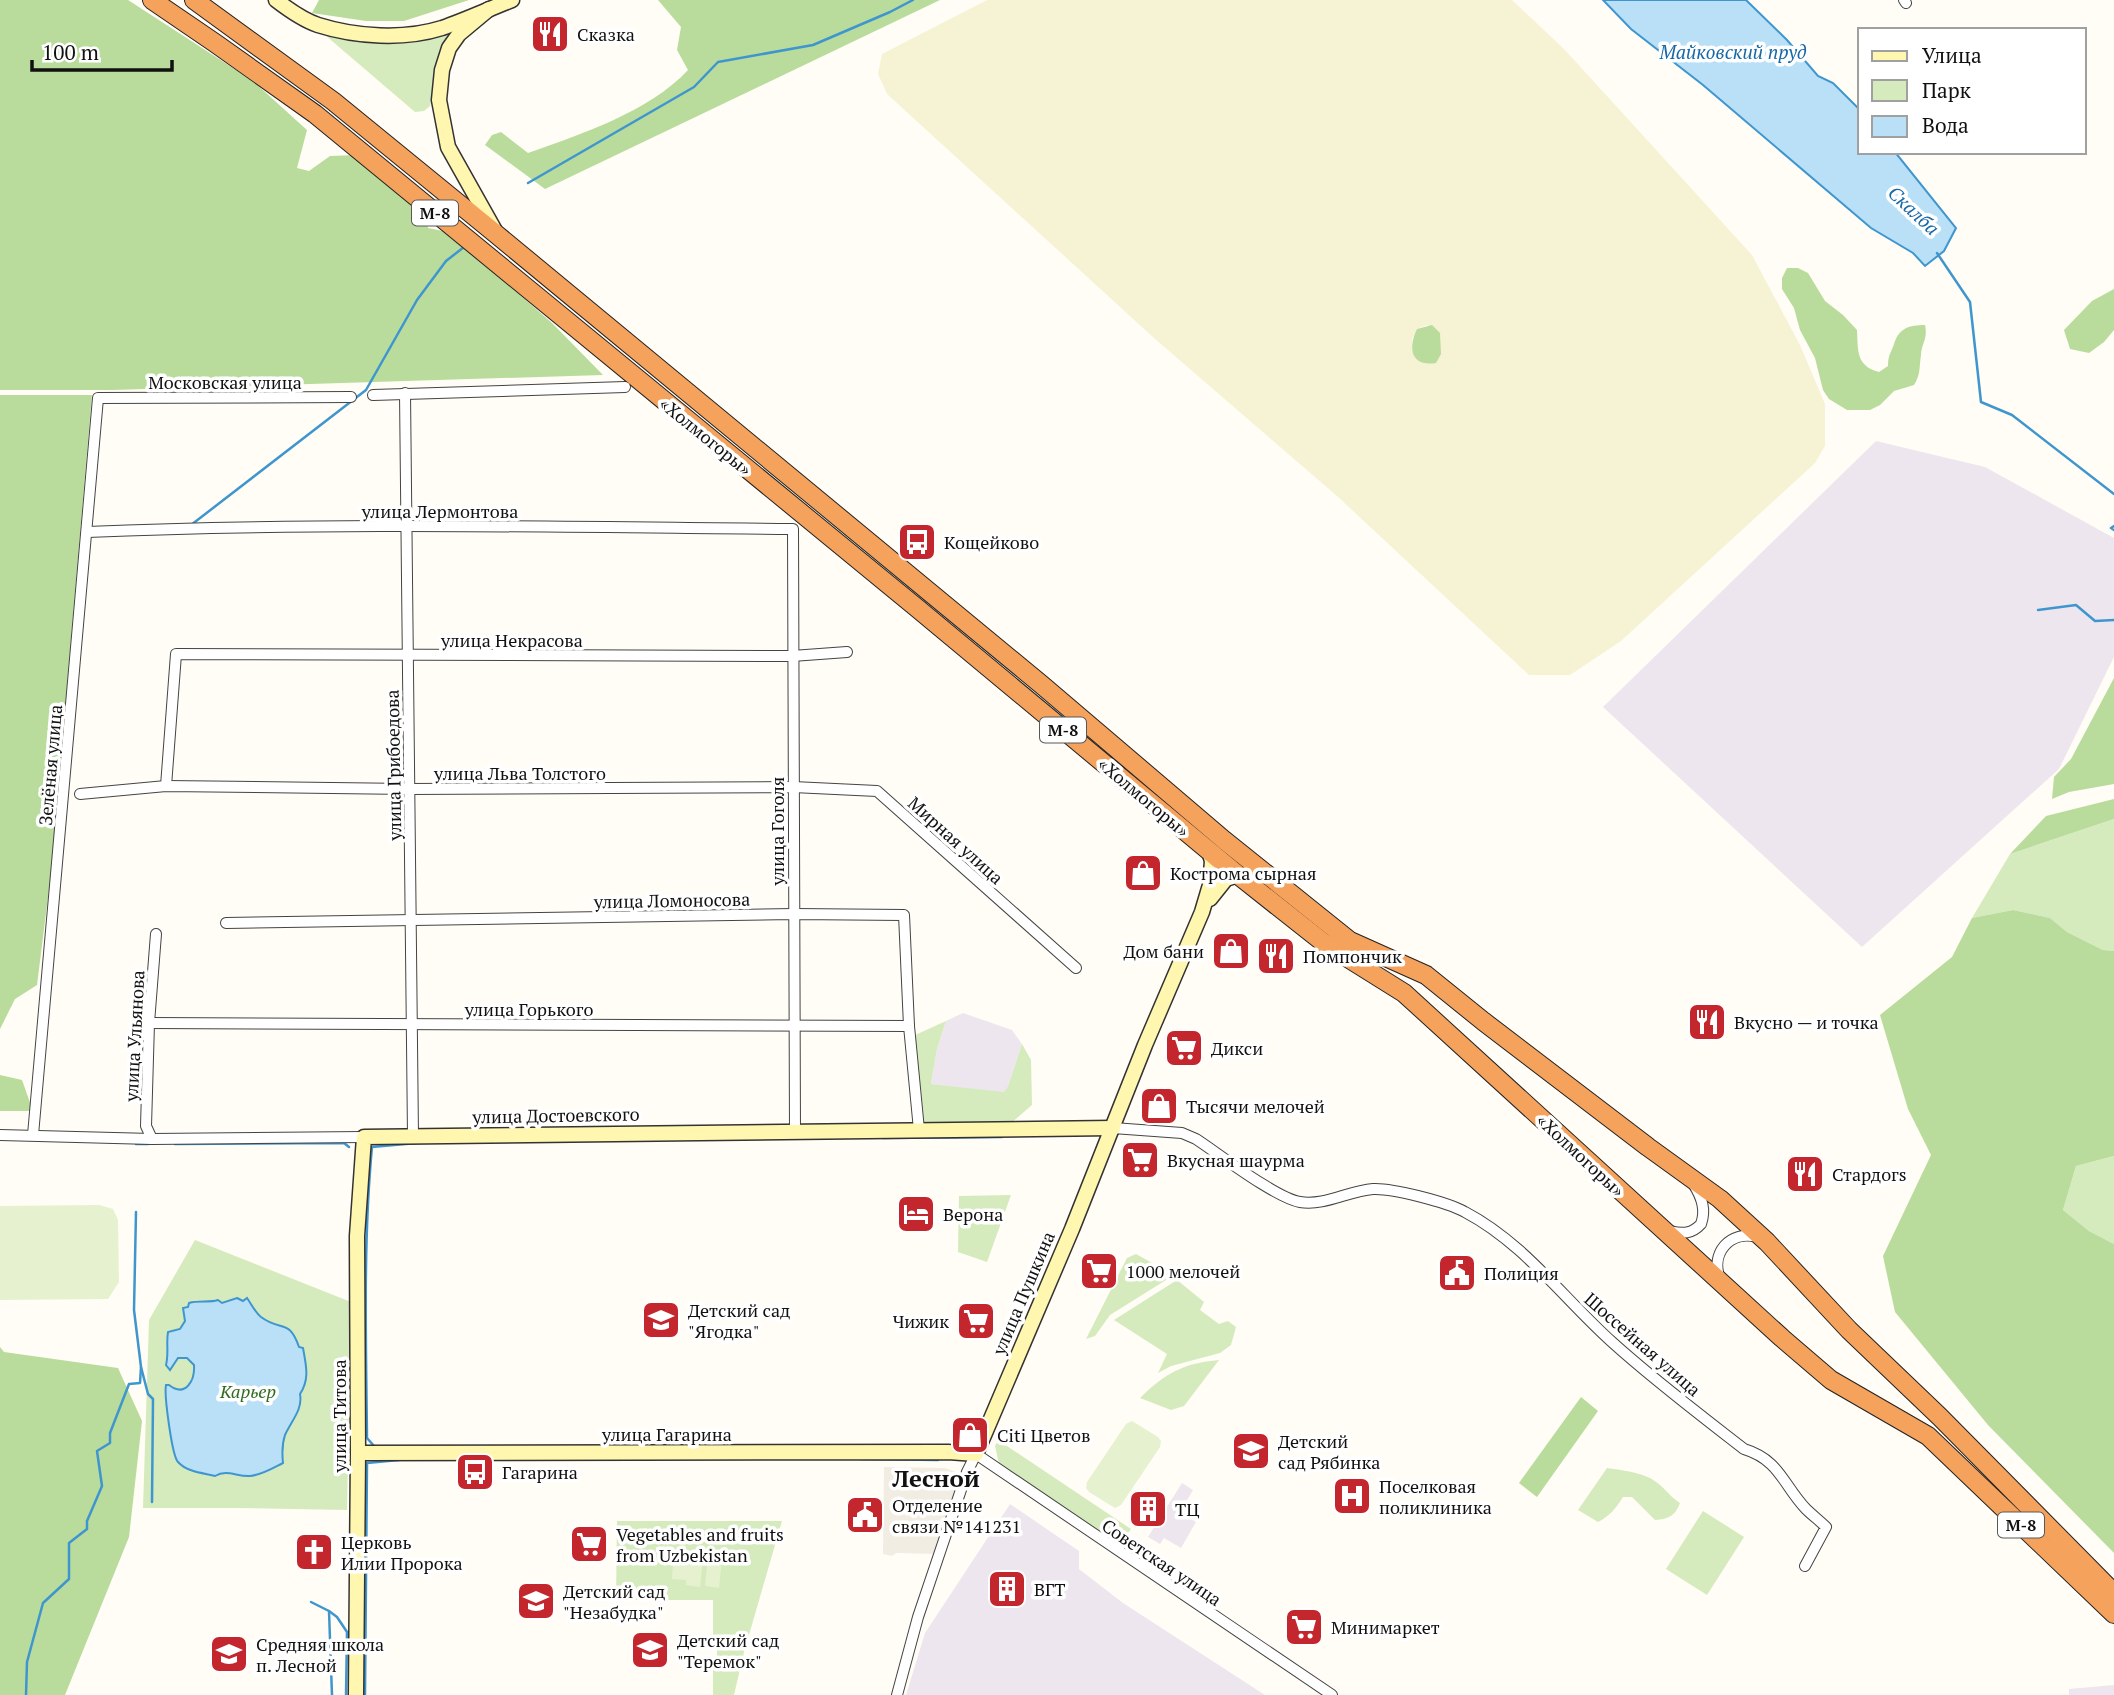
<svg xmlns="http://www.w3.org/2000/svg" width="2114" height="1695" font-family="'PT Serif',serif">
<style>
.industrial{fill:#eee6ef}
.farmland{fill:#f6f3d4;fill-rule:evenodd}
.green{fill:#d5ebbd}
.forest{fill:#b9dc9c}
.pitch{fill:#e6f2cf}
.plaza{fill:#f1ede2}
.water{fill:#b9e0f7;stroke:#3f96cf;stroke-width:2}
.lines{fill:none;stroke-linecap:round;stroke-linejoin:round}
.stream{stroke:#3f96cf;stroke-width:2.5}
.street-casing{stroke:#444;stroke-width:12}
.secondary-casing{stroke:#333;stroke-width:17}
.highway-casing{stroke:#222;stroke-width:20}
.street{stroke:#fff;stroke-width:10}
.secondary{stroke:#fff6b0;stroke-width:14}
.highway{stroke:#f5a25d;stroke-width:18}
.labels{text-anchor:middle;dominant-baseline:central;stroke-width:7;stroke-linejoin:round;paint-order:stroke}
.shield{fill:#fff;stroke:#585858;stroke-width:2}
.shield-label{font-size:16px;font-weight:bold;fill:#111}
.poi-label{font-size:18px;fill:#111;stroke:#fff;text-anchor:start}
.street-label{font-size:18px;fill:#111;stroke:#fff}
.park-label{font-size:18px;font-style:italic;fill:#2f6b1f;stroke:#fff}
.water-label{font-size:19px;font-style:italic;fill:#1768a6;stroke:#fff}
.district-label{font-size:24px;font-weight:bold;fill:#111;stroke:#fff}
</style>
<rect width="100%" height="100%" fill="#fffdf5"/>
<g class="industrial">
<polygon points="1876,441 1985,467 2114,538 2114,657 2059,769 1862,947 1603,707"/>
<polygon points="963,1013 1012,1030 1022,1044 1008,1086 1004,1093 931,1084 937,1049 946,1021"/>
<polygon points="1182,1483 1193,1490 1180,1512 1196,1522 1181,1548 1164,1538 1160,1544 1148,1537"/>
<polygon points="1010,1504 1079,1551 1079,1569 1123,1603 1265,1695 906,1695 925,1633"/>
<polygon points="2114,1685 2114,1695 2069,1695 2069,1689"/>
</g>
<path class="farmland" d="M987 0H1512L1565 50 1752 255 1800 345 1825 404V446L1815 463 1621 641 1570 675H1529L1337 496 1154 338 887 94 878 74 882 54ZM1427 325 1441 338 1412 351V339L1417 329Z"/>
<g class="green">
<polygon points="318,29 444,33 449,36 441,49 436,63 430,106 424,111 415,112"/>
<polygon points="2114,819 2114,951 2103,950 2067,932 2050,918 2013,910 1972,918 2010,854"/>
<polygon points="946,1021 937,1049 931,1084 1004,1092 1008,1086 1022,1044 1031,1060 1032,1105 1010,1124 923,1123 913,1036"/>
<polygon points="2114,1156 2114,1244 2089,1231 2063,1210 2076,1166"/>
<polygon points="1011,1195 987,1262 958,1252 959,1196"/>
<polygon points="195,1240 351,1302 347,1510 238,1508 143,1508 149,1320"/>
<polygon points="1136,1254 1174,1275 1110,1315 1095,1336 1086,1339 1127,1258"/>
<polygon points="1177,1280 1204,1302 1200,1310 1219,1324 1228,1321 1236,1327 1231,1345 1220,1353 1171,1366 1158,1373 1167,1354 1114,1320"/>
<path d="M1219 1360 1184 1406 1171 1410 1140 1398C1165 1373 1184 1363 1219 1360Z"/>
<polygon points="998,1440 1131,1529 1118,1547 999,1464 995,1446"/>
<path d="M1607 1468C1625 1471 1646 1472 1660 1485 1667 1491 1672 1498 1680 1503 1675 1516 1669 1519 1655 1520L1632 1497H1623C1616 1508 1610 1516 1598 1522L1578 1510Z"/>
<polygon points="1703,1511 1744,1537 1707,1595 1666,1569"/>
<polygon points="617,1521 782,1521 744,1652 734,1695 713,1695 713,1657 717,1656 717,1644 713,1644 713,1600 616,1600"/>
</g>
<g class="forest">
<polygon points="0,0 128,0 253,81 307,130 297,168 309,171 330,156 357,155 426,212 428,228 448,232 552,323 603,375 113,390 0,390"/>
<polygon points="319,0 469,0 404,21 366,21 312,13"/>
<path d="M658 0H940L545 189 485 145 492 135 501 132 528 153C581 134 649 112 688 70L677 50 681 27Z"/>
<path d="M1787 268H1798L1808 273 1825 301 1843 315 1857 330C1858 351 1856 366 1879 372L1888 366C1888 355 1891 353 1894 344 1899 328 1909 325 1925 325 1928 339 1922 342 1921 355 1919 367 1921 374 1914 385L1894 391 1880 405 1870 410H1847L1829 399 1823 390 1815 358 1800 330 1794 308 1782 289V278Z"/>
<polygon points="2114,289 2114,330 2104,342 2089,353 2070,349 2064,330 2092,301"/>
<path d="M1432 325 1440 333 1441 354 1436 363C1410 367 1408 347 1417 329Z"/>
<polygon points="0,395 92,395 50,881 37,985 15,999 0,1029"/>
<polygon points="2114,678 2114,784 2069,792 2052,799 2054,777 2071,759"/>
<polygon points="2114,799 2114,819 2010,854 2046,816"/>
<polygon points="2013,910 2050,918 2067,932 2103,950 2114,951 2114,1156 2076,1166 2063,1210 2089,1231 2114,1244 2114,1553 1988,1425 1895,1312 1883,1256 1931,1155 1908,1109 1880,1015 1952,957 1972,918"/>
<polygon points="0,1075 22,1080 33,1111 0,1111"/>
<polygon points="0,1347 4,1352 118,1368 142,1421 129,1537 65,1695 0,1695"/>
<polygon points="1581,1397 1598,1411 1537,1497 1519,1483"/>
</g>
<g class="pitch">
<polygon points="99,1205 113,1209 118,1220 119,1282 108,1299 0,1300 0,1206"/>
<polygon points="1132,1421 1158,1437 1161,1441 1160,1447 1121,1505 1115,1508 1089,1492 1086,1488 1087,1482 1126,1424"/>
<polygon points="674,1549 689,1550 689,1555 703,1558 700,1587 686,1585 686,1580 672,1579"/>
<polygon points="708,1557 722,1559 719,1588 705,1586"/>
</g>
<polygon class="plaza" points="884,1467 945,1468 964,1475 937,1554 896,1553 892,1556 883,1554"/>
<g class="water">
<polygon points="1603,0 1746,0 1787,40 1818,76 1833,83 1860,110 1860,152 1895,152 1956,228 1944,251 1925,266 1913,253 1871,228 1703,85 1631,29"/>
<path d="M237 1298 243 1301 247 1298C252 1305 255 1312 261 1317 281 1332 289 1318 299 1347L303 1348C306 1365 310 1379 300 1394 303 1410 291 1421 285 1435 282 1444 282 1454 283 1463 273 1468 262 1475 250 1476 237 1477 227 1469 215 1476 203 1473 187 1472 178 1462 172 1456 164 1395 166 1385H169C186 1398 195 1380 194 1365L187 1358H178L170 1370 166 1365C169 1353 166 1343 168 1332L180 1329 185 1321 183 1308 188 1307 189 1303C199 1300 209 1303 218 1300L222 1303Z"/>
</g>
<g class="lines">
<g class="stream">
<polyline points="528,183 694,87 718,62 813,45 890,12 913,0"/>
<polyline points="1937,253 1970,302 1981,402 2012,415 2114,494"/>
<polyline points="191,525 366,390 417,300 446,261 464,247"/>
<polyline points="2114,526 2111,528 2114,530"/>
<polyline points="2038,610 2076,605 2095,621 2114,620"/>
<polyline points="883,1138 1002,1137"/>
<polyline points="136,1144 148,1144"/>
<polyline points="175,1144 344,1143 349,1147"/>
<polyline points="136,1212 134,1310 141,1367 148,1394 153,1399 152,1502"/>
<path d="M374 1446 367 1438C366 1341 363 1243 372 1147L417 1143"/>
<polyline points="861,1459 938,1460"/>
<polyline points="311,1602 329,1611 337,1617 347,1632 346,1695"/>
<polyline points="329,1611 332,1695"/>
<polyline points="26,1695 27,1662 43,1603 69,1579 69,1543 87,1529 87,1521 102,1486 97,1451 110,1443 110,1433 129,1384 140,1383 141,1367"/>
<polyline points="365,1695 367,1463 399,1460"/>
</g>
<defs>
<g id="street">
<polyline points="1904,0 1906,3"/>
<polyline points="405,393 413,1136"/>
<polyline points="373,395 625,387"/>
<path d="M87 532C322 522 557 527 793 529L795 1132"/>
<polyline points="166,786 176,654 792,656 847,652"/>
<polyline points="80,794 166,786 409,789 793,787 877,791 1076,968"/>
<polyline points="226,923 794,914 904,915 909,1026 919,1130"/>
<polyline points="149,1023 909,1026"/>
<path d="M1113 1128 1182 1133 1196 1139C1219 1154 1276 1198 1300 1202 1325 1206 1348 1191 1373 1189 1392 1188 1447 1202 1465 1212 1524 1243 1563 1298 1612 1342 1654 1380 1699 1414 1744 1449 1780 1460 1783 1485 1806 1509 1812 1515 1820 1521 1826 1527L1805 1566"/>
<polyline points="0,1135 152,1139 364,1137"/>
<polyline points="33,1135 98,398 351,397"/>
<polyline points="152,1139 146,1126 149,1023 156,934"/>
<path d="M1670 1231C1683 1234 1692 1234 1701 1224 1706 1210 1702 1198 1694 1185"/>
<path d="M1720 1279C1710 1253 1730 1230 1757 1237"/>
<polyline points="897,1695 918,1617 967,1472 976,1454 1332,1695"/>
</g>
<g id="secondary">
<path d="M276 0C289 10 303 20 318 25 356 37 404 40 442 28 465 20 489 9 512 0"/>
<polyline points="489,9 459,34 449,48 442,70 439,100 448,147 494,229"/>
<polyline points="1210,899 1226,879 1238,875"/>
<polyline points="358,1453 948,1452 976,1454 1072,1229 1145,1045 1202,912 1210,885 1212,861 1209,851"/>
<polyline points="356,1695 358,1453 357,1236 364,1137 1113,1128"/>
</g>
<g id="highway">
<polyline points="152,0 215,43 315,114 917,608 1238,875 1324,943 1404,993 1782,1338 1831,1380 1928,1436 2114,1614"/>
<polyline points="194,0 333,101 496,234 1042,685 1224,840 1350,941 1426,975 1483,1021 1648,1147 1720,1199 1767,1242 1849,1330 1940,1417 2114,1593"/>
</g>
</defs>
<use href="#street" class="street-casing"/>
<use href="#secondary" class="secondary-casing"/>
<use href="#highway" class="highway-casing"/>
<use href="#street" class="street"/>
<use href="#secondary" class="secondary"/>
<use href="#highway" class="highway"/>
</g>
<defs>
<symbol id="restaurant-square" viewBox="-11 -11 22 22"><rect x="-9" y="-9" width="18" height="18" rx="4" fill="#c4262e" stroke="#fff"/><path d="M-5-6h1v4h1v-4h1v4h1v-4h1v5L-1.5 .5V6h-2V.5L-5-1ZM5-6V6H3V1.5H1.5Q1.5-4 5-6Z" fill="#fff"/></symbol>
<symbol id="bus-square" viewBox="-11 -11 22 22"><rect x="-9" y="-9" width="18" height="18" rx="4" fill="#c4262e" stroke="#fff"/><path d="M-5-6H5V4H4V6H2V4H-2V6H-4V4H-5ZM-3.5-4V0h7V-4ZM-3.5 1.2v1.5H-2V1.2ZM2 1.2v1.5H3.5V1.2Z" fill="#fff"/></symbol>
<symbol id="shop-square" viewBox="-11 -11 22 22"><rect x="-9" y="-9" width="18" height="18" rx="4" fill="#c4262e" stroke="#fff"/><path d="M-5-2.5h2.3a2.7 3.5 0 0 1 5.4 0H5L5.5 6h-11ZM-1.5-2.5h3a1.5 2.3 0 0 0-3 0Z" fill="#fff"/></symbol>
<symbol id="supermarket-square" viewBox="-11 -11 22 22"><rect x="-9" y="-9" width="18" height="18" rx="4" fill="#c4262e" stroke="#fff"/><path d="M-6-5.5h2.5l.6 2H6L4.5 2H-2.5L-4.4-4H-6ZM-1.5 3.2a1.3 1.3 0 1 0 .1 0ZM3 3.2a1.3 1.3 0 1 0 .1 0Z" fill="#fff"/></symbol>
<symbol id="hotel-square" viewBox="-11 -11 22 22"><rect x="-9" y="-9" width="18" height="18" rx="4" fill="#c4262e" stroke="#fff"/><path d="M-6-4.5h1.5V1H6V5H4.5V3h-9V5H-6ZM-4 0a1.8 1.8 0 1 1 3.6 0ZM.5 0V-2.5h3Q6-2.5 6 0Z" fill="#fff"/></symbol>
<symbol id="civic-square" viewBox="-11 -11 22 22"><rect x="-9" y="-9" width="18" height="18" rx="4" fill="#c4262e" stroke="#fff"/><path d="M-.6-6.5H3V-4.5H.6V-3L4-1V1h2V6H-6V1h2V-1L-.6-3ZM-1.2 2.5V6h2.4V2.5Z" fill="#fff"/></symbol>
<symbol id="school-square" viewBox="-11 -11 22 22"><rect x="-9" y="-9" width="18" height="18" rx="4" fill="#c4262e" stroke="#fff"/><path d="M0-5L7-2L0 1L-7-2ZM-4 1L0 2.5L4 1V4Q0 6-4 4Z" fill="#fff"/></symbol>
<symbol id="hospital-square" viewBox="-11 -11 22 22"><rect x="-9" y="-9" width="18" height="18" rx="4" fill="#c4262e" stroke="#fff"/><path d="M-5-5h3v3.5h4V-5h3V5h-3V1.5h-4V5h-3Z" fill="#fff"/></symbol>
<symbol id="building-square" viewBox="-11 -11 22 22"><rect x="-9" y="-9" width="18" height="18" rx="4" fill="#c4262e" stroke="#fff"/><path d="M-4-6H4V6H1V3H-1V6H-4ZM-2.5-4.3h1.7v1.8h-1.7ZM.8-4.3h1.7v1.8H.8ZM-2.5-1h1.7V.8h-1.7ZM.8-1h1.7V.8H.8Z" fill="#fff"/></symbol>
<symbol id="church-square" viewBox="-11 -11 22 22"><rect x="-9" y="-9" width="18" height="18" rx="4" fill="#c4262e" stroke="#fff"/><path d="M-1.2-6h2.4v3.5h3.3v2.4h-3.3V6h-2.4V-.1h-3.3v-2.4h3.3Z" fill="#fff"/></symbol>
</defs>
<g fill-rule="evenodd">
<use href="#restaurant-square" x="528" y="12" width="44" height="44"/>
<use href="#bus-square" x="895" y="520" width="44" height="44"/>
<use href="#shop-square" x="1121" y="851" width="44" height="44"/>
<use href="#shop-square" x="1209" y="929" width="44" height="44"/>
<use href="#restaurant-square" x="1254" y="934" width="44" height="44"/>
<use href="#restaurant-square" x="1685" y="1000" width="44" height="44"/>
<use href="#supermarket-square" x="1162" y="1026" width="44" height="44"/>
<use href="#shop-square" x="1137" y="1084" width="44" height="44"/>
<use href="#supermarket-square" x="1118" y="1138" width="44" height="44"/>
<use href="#restaurant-square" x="1783" y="1152" width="44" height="44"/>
<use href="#hotel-square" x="894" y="1192" width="44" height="44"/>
<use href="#supermarket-square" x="1077" y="1249" width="44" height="44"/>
<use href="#civic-square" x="1435" y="1251" width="44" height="44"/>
<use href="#school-square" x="639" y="1298" width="44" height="44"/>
<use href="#supermarket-square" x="954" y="1299" width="44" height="44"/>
<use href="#shop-square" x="948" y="1413" width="44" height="44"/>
<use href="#school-square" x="1229" y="1429" width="44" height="44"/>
<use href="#bus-square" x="453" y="1450" width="44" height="44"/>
<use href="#hospital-square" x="1330" y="1474" width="44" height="44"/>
<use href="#building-square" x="1126" y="1487" width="44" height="44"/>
<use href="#civic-square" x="843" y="1493" width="44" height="44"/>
<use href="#supermarket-square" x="567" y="1522" width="44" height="44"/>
<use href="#church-square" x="292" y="1530" width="44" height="44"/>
<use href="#building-square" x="985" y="1567" width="44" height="44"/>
<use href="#school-square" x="514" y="1579" width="44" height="44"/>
<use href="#supermarket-square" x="1282" y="1605" width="44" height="44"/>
<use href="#school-square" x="628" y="1628" width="44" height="44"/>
<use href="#school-square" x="207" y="1632" width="44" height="44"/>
</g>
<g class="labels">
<g class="shield">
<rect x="412" y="200.5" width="46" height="25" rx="5"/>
<rect x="1040" y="717.5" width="46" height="25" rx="5"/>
<rect x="1998" y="1512.5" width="46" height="25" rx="5"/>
</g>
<g class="shield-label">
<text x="435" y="213">М-8</text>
<text x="1063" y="730">М-8</text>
<text x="2021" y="1525">М-8</text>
</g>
<g class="poi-label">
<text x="577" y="34">Сказка</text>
<text x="944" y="542">Кощейково</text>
<text x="1170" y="873">Кострома сырная</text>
<text x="1204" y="951" text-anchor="end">Дом бани</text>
<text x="1303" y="956">Помпончик</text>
<text x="1734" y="1022">Вкусно — и точка</text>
<text x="1211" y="1048">Дикси</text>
<text x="1186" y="1106">Тысячи мелочей</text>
<text x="1167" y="1160">Вкусная шаурма</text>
<text x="1832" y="1174">Стардогs</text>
<text x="943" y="1214">Верона</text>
<text x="1126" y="1271">1000 мелочей</text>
<text x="1484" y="1273">Полиция</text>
<text x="688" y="1310">Детский сад<tspan x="688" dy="21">"Ягодка"</tspan></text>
<text x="949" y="1321" text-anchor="end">Чижик</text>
<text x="997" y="1435">Citi Цветов</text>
<text x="1278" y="1441">Детский<tspan x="1278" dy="21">сад Рябинка</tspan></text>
<text x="502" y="1472">Гагарина</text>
<text x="1379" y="1486">Поселковая<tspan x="1379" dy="21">поликлиника</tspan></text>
<text x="892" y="1505">Отделение<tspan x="892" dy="21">связи №141231</tspan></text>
<text x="1175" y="1509">ТЦ</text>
<text x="616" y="1534">Vegetables and fruits<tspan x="616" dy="21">from Uzbekistan</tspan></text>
<text x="341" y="1542">Церковь<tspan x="341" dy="21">Илии Пророка</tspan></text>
<text x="1034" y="1589">ВГТ</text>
<text x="563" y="1591">Детский сад<tspan x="563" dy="21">"Незабудка"</tspan></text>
<text x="1331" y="1627">Минимаркет</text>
<text x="677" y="1640">Детский сад<tspan x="677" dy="21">"Теремок"</tspan></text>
<text x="256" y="1644">Средняя школа<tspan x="256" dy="21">п. Лесной</tspan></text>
</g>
<g class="street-label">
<text x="225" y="382">Московская улица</text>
<text transform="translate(706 436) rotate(39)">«Холмогоры»</text>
<text x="440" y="511">улица Лермонтова</text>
<text x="512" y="640">улица Некрасова</text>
<text transform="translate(50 765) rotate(-85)">Зелёная улица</text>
<text transform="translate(393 765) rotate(-91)">улица Грибоедова</text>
<text x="520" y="773">улица Льва Толстого</text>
<text transform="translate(1144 797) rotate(40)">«Холмогоры»</text>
<text transform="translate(777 831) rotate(-90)">улица Гоголя</text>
<text transform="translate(956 840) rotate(42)">Мирная улица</text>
<text transform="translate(672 900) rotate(-1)">улица Ломоносова</text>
<text x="529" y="1009">улица Горького</text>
<text transform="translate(134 1036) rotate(-87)">улица Ульянова</text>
<text transform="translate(556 1115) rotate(-1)">улица Достоевского</text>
<text transform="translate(1581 1155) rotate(43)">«Холмогоры»</text>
<text transform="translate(1023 1293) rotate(-67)">улица Пушкина</text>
<text transform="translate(1643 1344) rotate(41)">Шоссейная улица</text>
<text transform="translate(339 1416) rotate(-90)">улица Титова</text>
<text x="667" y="1434">улица Гагарина</text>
<text transform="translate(1162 1562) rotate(34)">Советская улица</text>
</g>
<g class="park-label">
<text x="248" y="1391">Карьер</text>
</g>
<g class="water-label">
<text x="1733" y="51">Майковский пруд</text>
<text transform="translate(1914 210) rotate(43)">Скалба</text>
</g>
<g class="district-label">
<text x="936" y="1478">Лесной</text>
</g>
</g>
<rect x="1858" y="28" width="228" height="126" fill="#ffffff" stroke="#a0a0a0" stroke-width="2"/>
<rect x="1872" y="51" width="35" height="10" fill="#fff6b0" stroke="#a0a0a0" stroke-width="2"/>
<text x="1922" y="63" font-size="21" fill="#111111">Улица</text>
<rect x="1872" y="80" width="35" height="21" fill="#d5ebbd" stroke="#a0a0a0" stroke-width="2"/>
<text x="1922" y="98" font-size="21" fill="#111111">Парк</text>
<rect x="1872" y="116" width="35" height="21" fill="#b9e0f7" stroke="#a0a0a0" stroke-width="2"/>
<text x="1922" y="133" font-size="21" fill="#111111">Вода</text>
<path d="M32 60v10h140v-10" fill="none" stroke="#111111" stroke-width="3.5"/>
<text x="42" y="60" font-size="21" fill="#111111" stroke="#ffffff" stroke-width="5" paint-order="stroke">100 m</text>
</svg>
